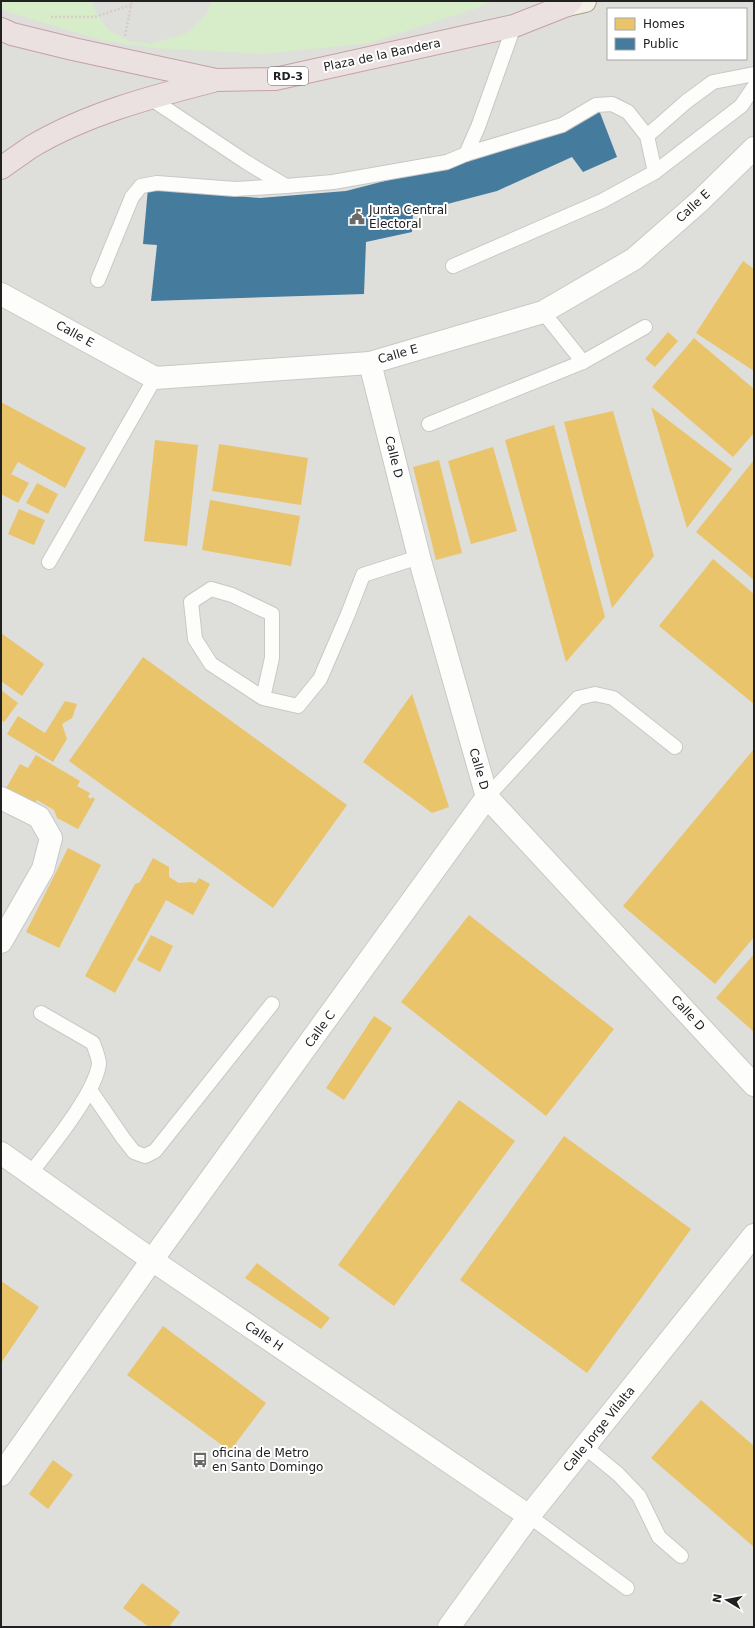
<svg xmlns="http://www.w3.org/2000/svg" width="755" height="1628" font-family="'DejaVu Sans',sans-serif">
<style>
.residential{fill:#dededb;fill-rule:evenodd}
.grass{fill:#d7edc9}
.homes{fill:#e9c46a}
.public{fill:#457b9d}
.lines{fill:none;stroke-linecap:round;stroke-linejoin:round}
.lane-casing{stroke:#c8c8c6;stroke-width:16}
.street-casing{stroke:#c8c8c6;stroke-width:24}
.primary-casing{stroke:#a6a185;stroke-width:24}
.highway-casing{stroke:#c5a1a6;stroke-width:24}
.path{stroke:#d8ccc8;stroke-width:2.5;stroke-dasharray:2 2;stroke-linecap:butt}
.lane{stroke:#fdfdfc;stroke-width:14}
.street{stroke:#fdfdfc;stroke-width:22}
.primary{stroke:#f2efe7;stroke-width:22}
.highway{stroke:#ece1e1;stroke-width:22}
.labels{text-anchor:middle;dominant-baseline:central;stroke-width:4;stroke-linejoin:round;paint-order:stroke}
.shield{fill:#fff;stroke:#646464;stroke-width:1}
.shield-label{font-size:11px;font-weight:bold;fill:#212121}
.street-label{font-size:12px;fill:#212121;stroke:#fff}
.poi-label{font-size:12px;fill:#212121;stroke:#fff;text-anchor:start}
</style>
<rect width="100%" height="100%" fill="#efefea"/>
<path class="residential" d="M1 1H754V1627H1ZM608 9H746V59H608Z"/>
<polygon class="grass" points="1,1 92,1 95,10 108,30 129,41 150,44 185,34 206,15 212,1 492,1 480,7 370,43 263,54 153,48 101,40 8,12 1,8"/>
<g class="homes">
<polygon points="743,261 754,269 754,371 696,333"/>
<polygon points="668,332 678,341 655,367 645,359"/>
<polygon points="694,338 754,389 754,433 733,457 652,387"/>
<polygon points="1,402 86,448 65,488 18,462 11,474 29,483 18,503 1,494"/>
<polygon points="651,407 732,469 687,528"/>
<polygon points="613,411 654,556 612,608 564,422"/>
<polygon points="554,425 605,617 566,662 505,440"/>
<polygon points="155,440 198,445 187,546 144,541"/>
<polygon points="219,444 308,458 301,505 212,491"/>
<polygon points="493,447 517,531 471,544 448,461"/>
<polygon points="439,460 462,553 436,560 413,467"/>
<polygon points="754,460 754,580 696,532"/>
<polygon points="37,483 58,494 48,514 26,503"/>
<polygon points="210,500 300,516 291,566 202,550"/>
<polygon points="19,509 45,520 34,545 8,534"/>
<polygon points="713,559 754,594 754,704 659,626"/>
<polygon points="1,633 44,664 22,696 1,681"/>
<polygon points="143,657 347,805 273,908 69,761"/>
<polygon points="1,690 18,703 4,722 1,720"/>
<polygon points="412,694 449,807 432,813 363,762"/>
<polygon points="65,701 77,704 72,718 62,724 67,739 53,762 7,734 18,716 45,733"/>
<polygon points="754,749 754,937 715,984 623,906"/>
<polygon points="36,755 80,781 77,786 90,793 88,797 91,799 92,797 95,799 78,829 57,818 54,810 37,800 33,807 5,790 20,764 28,768"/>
<polygon points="68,848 101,865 59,948 26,932"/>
<polygon points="153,858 169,867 169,877 179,883 190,882 196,883 199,878 210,884 193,915 166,900 115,993 85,976 135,884 140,882"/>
<polygon points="469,915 614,1029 546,1116 401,1002"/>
<polygon points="151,935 173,946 160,972 137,960"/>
<polygon points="754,954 754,1032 716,998"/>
<polygon points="374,1016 392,1028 344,1100 326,1088"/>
<polygon points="459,1100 515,1141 394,1306 338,1265"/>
<polygon points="564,1136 691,1229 587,1373 460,1280"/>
<polygon points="257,1263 330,1318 321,1329 245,1278"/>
<polygon points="1,1281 39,1307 1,1363"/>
<polygon points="163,1326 266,1403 230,1451 127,1375"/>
<polygon points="701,1400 754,1446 754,1547 651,1458"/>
<polygon points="53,1460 73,1475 48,1509 29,1494"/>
<polygon points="142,1583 180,1612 169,1627 149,1627 123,1608"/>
</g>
<polygon class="public" points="597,105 617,157 583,172 572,157 497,191 413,213 412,232 366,242 364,294 151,301 157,245 143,244 148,188 260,198 346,191 439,167"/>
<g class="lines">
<defs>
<g id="lane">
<polyline points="150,98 246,162 286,186 333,182 447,162 466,154 478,127 514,26"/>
<polyline points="647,136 687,101 713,82 754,74"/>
<polyline points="466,154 562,125 596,105 612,104 628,112 647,136 655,172"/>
<polyline points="453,266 602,201 655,172 741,106 754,87"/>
<polyline points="98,280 132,197 141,186 157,183 235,189 286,186"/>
<polyline points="583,362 645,327"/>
<polyline points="429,424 583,362 543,312"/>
<polyline points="49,562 155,378"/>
<polyline points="263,698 272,658 272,614 232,595 211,589 191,602 195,639 211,664 263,698 298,706 320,679 348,614 363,575 419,557"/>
<polyline points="487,797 578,698 595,694 613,698 675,747"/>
<polyline points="90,1090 123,1138 134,1152 145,1156 155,1151 272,1004"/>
<path d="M30 1174C49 1149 95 1094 99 1064 99 1058 95 1049 93 1043L41 1013"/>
<polyline points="585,1447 618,1474 639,1496 659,1537 681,1556"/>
<polyline points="529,1516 627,1588"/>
</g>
<g id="street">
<polyline points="1,294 155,378 370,363 543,312 634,259 700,201 754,148"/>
<polyline points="370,363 419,557 487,797 754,1085"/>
<polyline points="1,798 39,817 51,838 43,869 1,942"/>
<polyline points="1,1153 152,1260 529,1516"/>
<polyline points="1,1475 152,1260 487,797"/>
<polyline points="449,1627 529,1516 754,1235"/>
</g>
<polyline id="primary" points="567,5 585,1"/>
<g id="highway">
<polyline points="1,29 12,34 73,49 216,80 275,79 514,26 567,5 571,1"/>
<path d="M1 168C11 161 21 154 31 147 86 114 151 97 213 81"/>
</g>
</defs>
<use href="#lane" class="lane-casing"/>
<use href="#street" class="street-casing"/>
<use href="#primary" class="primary-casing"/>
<use href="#highway" class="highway-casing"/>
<g class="path">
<polyline points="51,17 94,17 131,5"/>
<polyline points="125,36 132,1"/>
</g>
<use href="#lane" class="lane"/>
<use href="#street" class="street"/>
<use href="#primary" class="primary"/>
<use href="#highway" class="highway"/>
</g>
<defs>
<symbol id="civic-bare" viewBox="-9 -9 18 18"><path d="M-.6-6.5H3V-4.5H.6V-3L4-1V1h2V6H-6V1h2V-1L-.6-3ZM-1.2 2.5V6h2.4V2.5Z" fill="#696967" stroke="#fff" stroke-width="2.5" paint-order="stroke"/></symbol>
<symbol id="bus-bare" viewBox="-9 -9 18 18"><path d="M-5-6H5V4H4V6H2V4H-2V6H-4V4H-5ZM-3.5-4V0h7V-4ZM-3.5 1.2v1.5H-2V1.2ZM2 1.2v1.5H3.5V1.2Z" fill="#696967" stroke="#fff" stroke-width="2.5" paint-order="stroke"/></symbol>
</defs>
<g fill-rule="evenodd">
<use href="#civic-bare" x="346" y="206" width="22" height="22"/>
<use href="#bus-bare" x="189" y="1449" width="22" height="22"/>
</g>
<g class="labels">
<rect class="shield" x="268" y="67" width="40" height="18" rx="3"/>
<g class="shield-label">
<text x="288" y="76">RD-3</text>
</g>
<g class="street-label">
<text transform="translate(382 55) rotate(-12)">Plaza de la Bandera</text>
<text transform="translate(693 206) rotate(-43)">Calle E</text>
<text transform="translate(75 334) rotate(29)">Calle E</text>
<text transform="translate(398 354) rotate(-16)">Calle E</text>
<text transform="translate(394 457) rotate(76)">Calle D</text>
<text transform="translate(479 769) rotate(74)">Calle D</text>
<text transform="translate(688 1013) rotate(47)">Calle D</text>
<text transform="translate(320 1029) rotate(-54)">Calle C</text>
<text transform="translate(264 1336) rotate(34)">Calle H</text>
<text transform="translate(599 1429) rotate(-51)">Calle Jorge Vilalta</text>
</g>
<g class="poi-label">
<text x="369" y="210">Junta Central<tspan x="369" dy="14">Electoral</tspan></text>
<text x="212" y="1453">oficina de Metro<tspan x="212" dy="14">en Santo Domingo</tspan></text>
</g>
</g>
<rect width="755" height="1628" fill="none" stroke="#212121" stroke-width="4"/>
<rect x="607" y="8" width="140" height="52" fill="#ffffff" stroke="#a6a6a6"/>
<rect x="615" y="18" width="20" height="12" fill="#e9c46a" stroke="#a6a6a6"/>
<text x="643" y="28" font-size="12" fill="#212121">Homes</text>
<rect x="615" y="38" width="20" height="12" fill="#457b9d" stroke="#a6a6a6"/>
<text x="643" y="48" font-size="12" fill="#212121">Public</text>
<g transform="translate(727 1600) rotate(280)" stroke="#ffffff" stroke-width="3" paint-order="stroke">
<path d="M0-3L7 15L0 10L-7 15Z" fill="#212121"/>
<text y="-6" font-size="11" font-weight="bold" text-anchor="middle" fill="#212121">N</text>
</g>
</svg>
